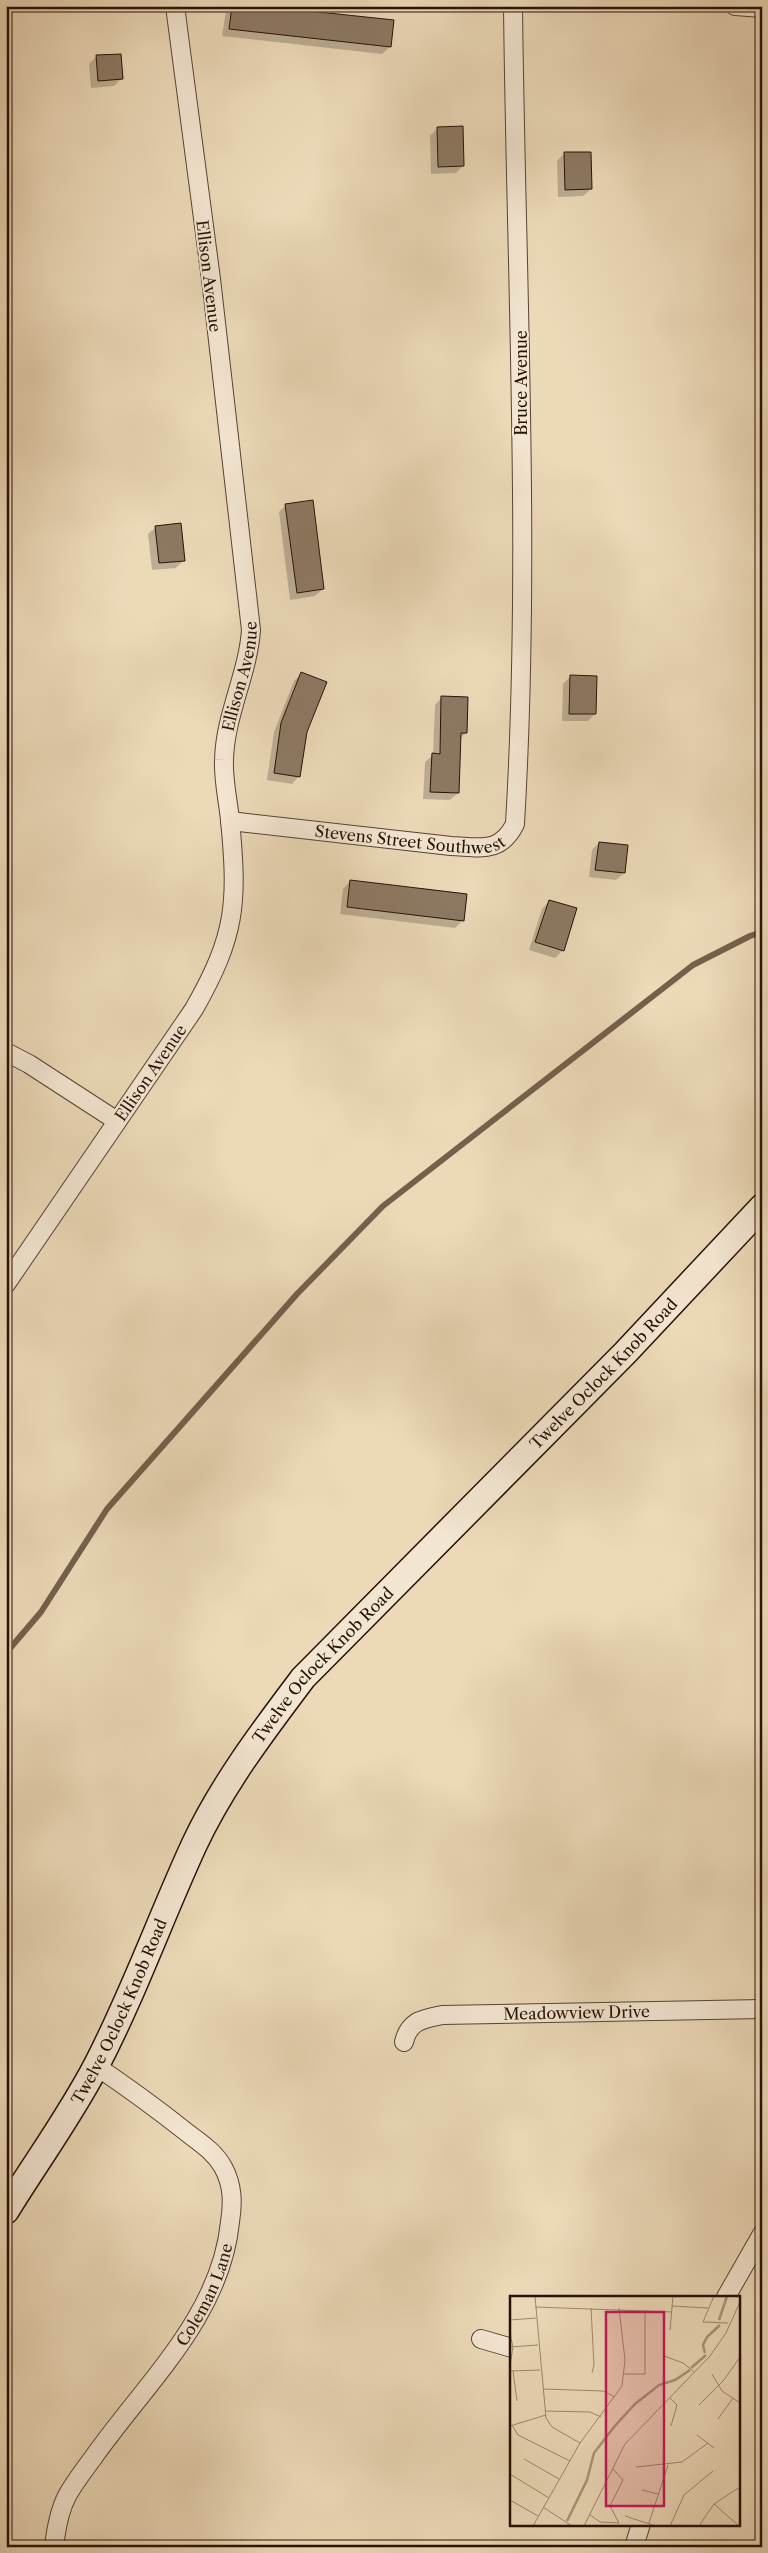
<svg xmlns="http://www.w3.org/2000/svg" width="768" height="2553" font-family="'Libre Caslon Text',serif">
<style>
.shadow{fill:#0003}
.lines{fill:none;stroke-linecap:round;stroke-linejoin:round}
.stream{stroke:#75604c;stroke-width:6}
.building{fill:#8d7963;stroke:#271106}
.street-casing{stroke:#584332;stroke-width:20}
.secondary-casing{stroke:#271106;stroke-width:28}
.street{stroke:#f3e6d1;stroke-width:18}
.secondary{stroke:#f3e6d1;stroke-width:25}
.labels{text-anchor:middle;dominant-baseline:central;stroke-width:4;stroke-linejoin:round;paint-order:stroke}
.street-label{font-size:16px;fill:#271106;stroke:#f3e6d1}
.inset-river{fill:none;stroke:#a9957b;stroke-width:2.5}
.inset-road{fill:none;stroke:#9d8971;stroke-width:1}
.view{fill:#c2185b;fill-opacity:0.15;stroke:#c2185b;stroke-width:2.5}
.inset-edge{fill:none;stroke:#271106;stroke-width:2.5}
</style>
<rect width="100%" height="100%" fill="#ecd9b8"/>
<filter id="stains"><feTurbulence type="fractalNoise" baseFrequency=".004" numOctaves="4"/><feColorMatrix values="0 0 0 0 .2 0 0 0 0 .09 0 0 0 0 .02 0 0 0 .5 -.17"/></filter>
<radialGradient id="worn" r=".72"><stop offset=".6" stop-color="#630" stop-opacity="0"/><stop offset="1" stop-color="#630" stop-opacity=".3"/></radialGradient>
<g class="shadow">
<polygon points="230,6 259,6 392,21 390,47 382,54 222,36 226,11"/>
<polygon points="96,57 122,78 114,86 91,88 89,64"/>
<polygon points="437,129 463,166 456,173 431,174 430,136"/>
<polygon points="564,154 591,189 583,196 558,197 557,161"/>
<polygon points="286,505 323,589 315,596 290,600 279,512"/>
<polygon points="156,527 183,561 176,568 152,570 148,534"/>
<polygon points="301,674 306,732 299,776 292,784 267,780 274,732 294,681"/>
<polygon points="570,677 595,714 588,721 562,721 563,684"/>
<polygon points="442,697 466,733 459,739 458,793 450,800 423,799 425,762 433,755 435,705"/>
<polygon points="599,843 624,873 616,880 589,877 592,850"/>
<polygon points="350,881 463,920 455,928 340,914 343,889"/>
<polygon points="549,901 563,950 555,958 529,950 542,909"/>
</g>
<g class="lines">
<polyline class="stream" points="6,1653 41,1612 107,1509 297,1294 383,1206 693,965 750,936 762,932"/>
</g>
<g class="building">
<polygon points="232,6 262,6 394,20 391,47 229,29"/>
<polygon points="121,54 123,79 98,81 96,55"/>
<polygon points="463,126 464,166 438,167 437,127"/>
<polygon points="564,152 591,152 592,189 565,190"/>
<polygon points="313,500 324,589 297,593 285,504"/>
<polygon points="181,523 185,561 159,563 155,526"/>
<polygon points="301,672 327,682 307,732 300,777 274,773 281,723"/>
<polygon points="570,675 597,676 596,714 569,714"/>
<polygon points="441,696 468,697 467,733 461,733 459,793 430,792 432,753 440,754"/>
<polygon points="599,842 628,845 625,873 595,870"/>
<polygon points="350,880 467,894 464,921 347,907"/>
<polygon points="549,900 577,908 564,951 535,942"/>
</g>
<g class="lines">
<defs>
<g id="street">
<polyline points="735,6 762,8"/>
<path id="s1" d="M230 821 451 846C480 847 500 854 515 824 531 552 516 279 513 6"/>
<polyline points="6,1052 29,1064 117,1121"/>
<path id="s2" d="M6 1284 194 1009C236 935 238 904 230 820 228 800 223 779 224 760 225 715 248 674 251 630L211 279 175 6"/>
<path id="s3" d="M404 2042C409 2021 422 2019 442 2015L762 2009"/>
<polyline points="726,2297 762,2234"/>
<polyline points="481,2339 512,2348"/>
<path id="s4" d="M54 2547C56 2529 59 2511 67 2496 74 2483 84 2470 93 2458 144 2385 221 2316 230 2222 233 2203 233 2185 223 2167 214 2151 199 2142 185 2131 156 2108 127 2087 96 2066"/>
<polyline points="634,2547 641,2524"/>
</g>
<g id="secondary">
<path id="s5" d="M6 2211C36 2162 70 2116 96 2066 133 1995 160 1919 194 1845 222 1785 263 1731 303 1678L625 1353 762 1207"/>
</g>
</defs>
<use href="#street" class="street-casing"/>
<use href="#secondary" class="secondary-casing"/>
<use href="#street" class="street"/>
<use href="#secondary" class="secondary"/>
</g>
<g class="labels">
<g class="street-label">
<text transform="translate(209 276) rotate(83)">Ellison Avenue</text>
<text transform="translate(521 383) rotate(-90)">Bruce Avenue</text>
<text stroke="none"><textPath href="#s2" startOffset="676">Ellison Avenue</textPath></text>
<text stroke="none"><textPath href="#s1" startOffset="181">Stevens Street Southwest</textPath></text>
<text stroke="none"><textPath href="#s2" startOffset="256">Ellison Avenue</textPath></text>
<text stroke="none"><textPath href="#s5" startOffset="1040">Twelve Oclock Knob Road</textPath></text>
<text stroke="none"><textPath href="#s5" startOffset="635">Twelve Oclock Knob Road</textPath></text>
<text stroke="none"><textPath href="#s5" startOffset="230">Twelve Oclock Knob Road</textPath></text>
<text stroke="none"><textPath href="#s3" startOffset="185">Meadowview Drive</textPath></text>
<text stroke="none"><textPath href="#s4" startOffset="298">Coleman Lane</textPath></text>
</g>
</g>
<g transform="translate(510 2296)">
<rect width="230" height="230" fill="#ecd9b8"/>
<path class="inset-river" d="M209 24 217 0M195 57 193 49 197 41 210 29M181 72 196 59M57 225 77 184 84 157 104 131 125 108 149 89 165 84 180 74"/>
<path class="inset-road" d="M25 0 36 122 42 131 70 147M204 0 193 26 218 27M162 10 198 12M25 11 162 16M81 12 84 69 82 77M0 24 26 22M160 34 163 0M0 38 3 51 0 70M0 51 28 49M154 60 173 67 184 76M0 75 30 74M3 75 7 105M113 78H135V14M202 78 212 95 230 107M33 93 93 95 105 101M160 102 167 109 161 130M189 109 214 84 230 61M35 115 80 116 91 121M208 123 223 102M2 129 8 139 60 165M0 130 36 119M187 139 204 152M14 163 49 183M126 171 172 166 198 147M0 178 39 202M132 194 148 198M0 204 28 220M204 208 229 230M33 211 62 230M79 218 90 226 109 227 100 210 113 184 103 173M115 220 146 230M139 227 158 169M23 230 70 147 112 90 115 64 109 12M74 230 115 148 200 60 216 37 230 6M160 230 174 199 203 175M189 230 204 208 230 191"/>
<path class="view" d="M96 16H154V210H96Z"/>
<rect width="230" height="230" class="inset-edge"/>
</g>
<rect width="768" height="2553" fill="none" stroke="#ecd9b8" stroke-width="25"/>
<rect x="8" y="8" width="753" height="2538" fill="none" stroke="#271106" stroke-width="2.5"/>
<rect x="12" y="12" width="743" height="2528" fill="none" stroke="#271106"/>
<rect width="100%" height="100%" filter="url(#stains)"/>
<rect width="100%" height="100%" fill="url(#worn)"/>
</svg>
